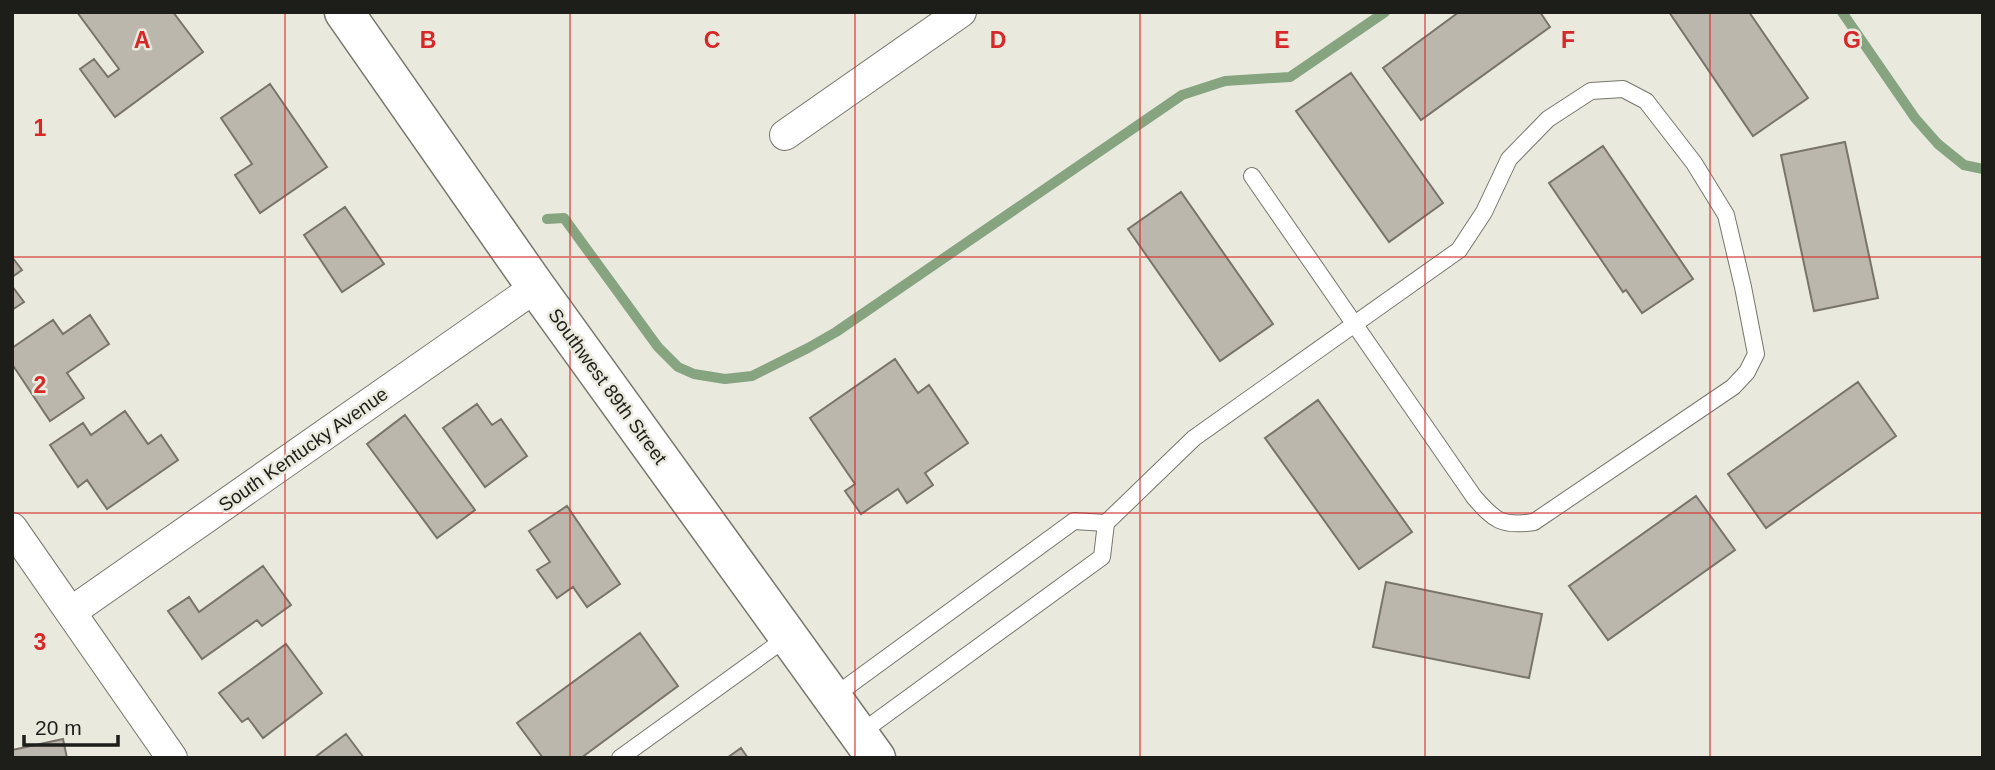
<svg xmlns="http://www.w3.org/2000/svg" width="1995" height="770" viewBox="0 0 1995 770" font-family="Helvetica,sans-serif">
  <rect width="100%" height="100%" fill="#e9e9dd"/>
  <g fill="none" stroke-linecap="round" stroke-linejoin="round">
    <path stroke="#85a47f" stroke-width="10" d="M1842,12l73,106 23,26 26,21 19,4
      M547,219l17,-1 94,129 20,20 16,7 31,5 27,-3 56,-28 28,-16 346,-237 43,-14 65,-4 95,-65"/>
  </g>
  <path fill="#bcb7ad" stroke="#79746b" stroke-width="2" d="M77,12h96l30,40 -88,65 -35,-48 14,-10 14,18 11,-8z
    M1459,12h81l10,15 -129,93 -38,-52z
    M1669,12h80l59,86 -55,38z
    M1351,73l92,130 -54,39 -93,-131z
    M270,84l57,83 -67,46 -25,-38 17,-11 -31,-46z
    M1845,142l33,156 -64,13 -33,-156z
    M1603,146l90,133 -51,34 -16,-23 -3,2 -74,-109z
    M1181,192l92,132 -53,37 -92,-132z
    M345,207l39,57 -42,28 -38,-57z
    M12,257l10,13 -10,7z
    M12,286l12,16 -12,8z
    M90,315l19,29 -42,29 17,25 -34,23 -38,-57v-16l41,-28 10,14z
    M895,359l23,34 11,-8 39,58 -43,30 8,12 -26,18 -9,-14 -37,25 -16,-23 10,-7 -45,-66z
    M1858,382l38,54 -130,92 -38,-54z
    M1318,400l94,132 -53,37 -94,-131z
    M477,404l15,21 9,-6 26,37 -42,31 -42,-59z
    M125,411l23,33 13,-9 17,25 -71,49 -20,-29 -9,7 -28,-42 33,-22 8,12z
    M405,415l70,95 -38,28 -70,-94z
    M1696,496l39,54 -127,90 -39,-54z
    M567,506l53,78 -33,23 -14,-20 -16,11 -20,-28 13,-8 -21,-31z
    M263,566l28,39 -29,21 -5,-6 -55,39 -34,-48 21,-14 10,15z
    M1386,582l156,32 -13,64 -156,-31z
    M640,633l38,53 -97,72h-38l-26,-35z
    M286,644l36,49 -59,45 -15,-20 -6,4 -23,-29z
    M346,734l18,24h-50z
    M63,739l4,19h-55v-8z
    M741,748l7,10h-21z"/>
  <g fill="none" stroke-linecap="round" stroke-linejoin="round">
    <g stroke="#76766c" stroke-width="18">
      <path id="lane" d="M1106,523l88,-85 265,-188 25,-38 25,-53 39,-40 43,-28 32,-2 23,12 48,62 32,52 17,72 13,67 -9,18 -14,15 -199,135c-33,5 -40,-2 -60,-25l-222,-321
        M833,697l241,-176 32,2 -4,34 -243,177
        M620,758l169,-122"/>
    </g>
    <g stroke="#76766c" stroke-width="32">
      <path id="street" d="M785,135l176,-123
        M12,528l160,230
        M71,612l465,-325"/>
    </g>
    <g stroke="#76766c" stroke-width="41">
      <path id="secondary" d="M344,12l192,275 340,471"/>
    </g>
    <use href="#lane" stroke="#fff" stroke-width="16"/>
    <use href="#street" stroke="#fff" stroke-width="30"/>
    <use href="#secondary" stroke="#fff" stroke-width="38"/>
  </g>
  <path fill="none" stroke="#d62828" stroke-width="2" stroke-opacity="0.55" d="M285,12v746M570,12v746M855,12v746M1140,12v746M1425,12v746M1710,12v746M12,257h1971M12,513h1971"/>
  <g text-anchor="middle" stroke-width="5" stroke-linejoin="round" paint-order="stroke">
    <g font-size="19" fill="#1d1d19" stroke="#e9e9dd">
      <text transform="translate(608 386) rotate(54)" y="7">Southwest 89th Street</text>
      <text transform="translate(303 449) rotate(-35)" y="7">South Kentucky Avenue</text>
    </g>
  </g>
  <g font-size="23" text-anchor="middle" font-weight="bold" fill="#d62828" stroke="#e9e9dd" stroke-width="5" stroke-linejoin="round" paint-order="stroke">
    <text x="142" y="48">A</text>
    <text x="428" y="48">B</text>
    <text x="712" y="48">C</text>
    <text x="998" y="48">D</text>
    <text x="1282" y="48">E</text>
    <text x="1568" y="48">F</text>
    <text x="1852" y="48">G</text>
    <text x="40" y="136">1</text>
    <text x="40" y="393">2</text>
    <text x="40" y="650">3</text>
  </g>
  <rect width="1995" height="770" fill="none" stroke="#1d1d19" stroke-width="28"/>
  <path d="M24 735v10h94v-10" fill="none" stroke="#1d1d19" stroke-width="3.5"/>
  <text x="35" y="735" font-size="21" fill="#1d1d19" stroke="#e9e9dd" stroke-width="5" paint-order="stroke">20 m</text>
</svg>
